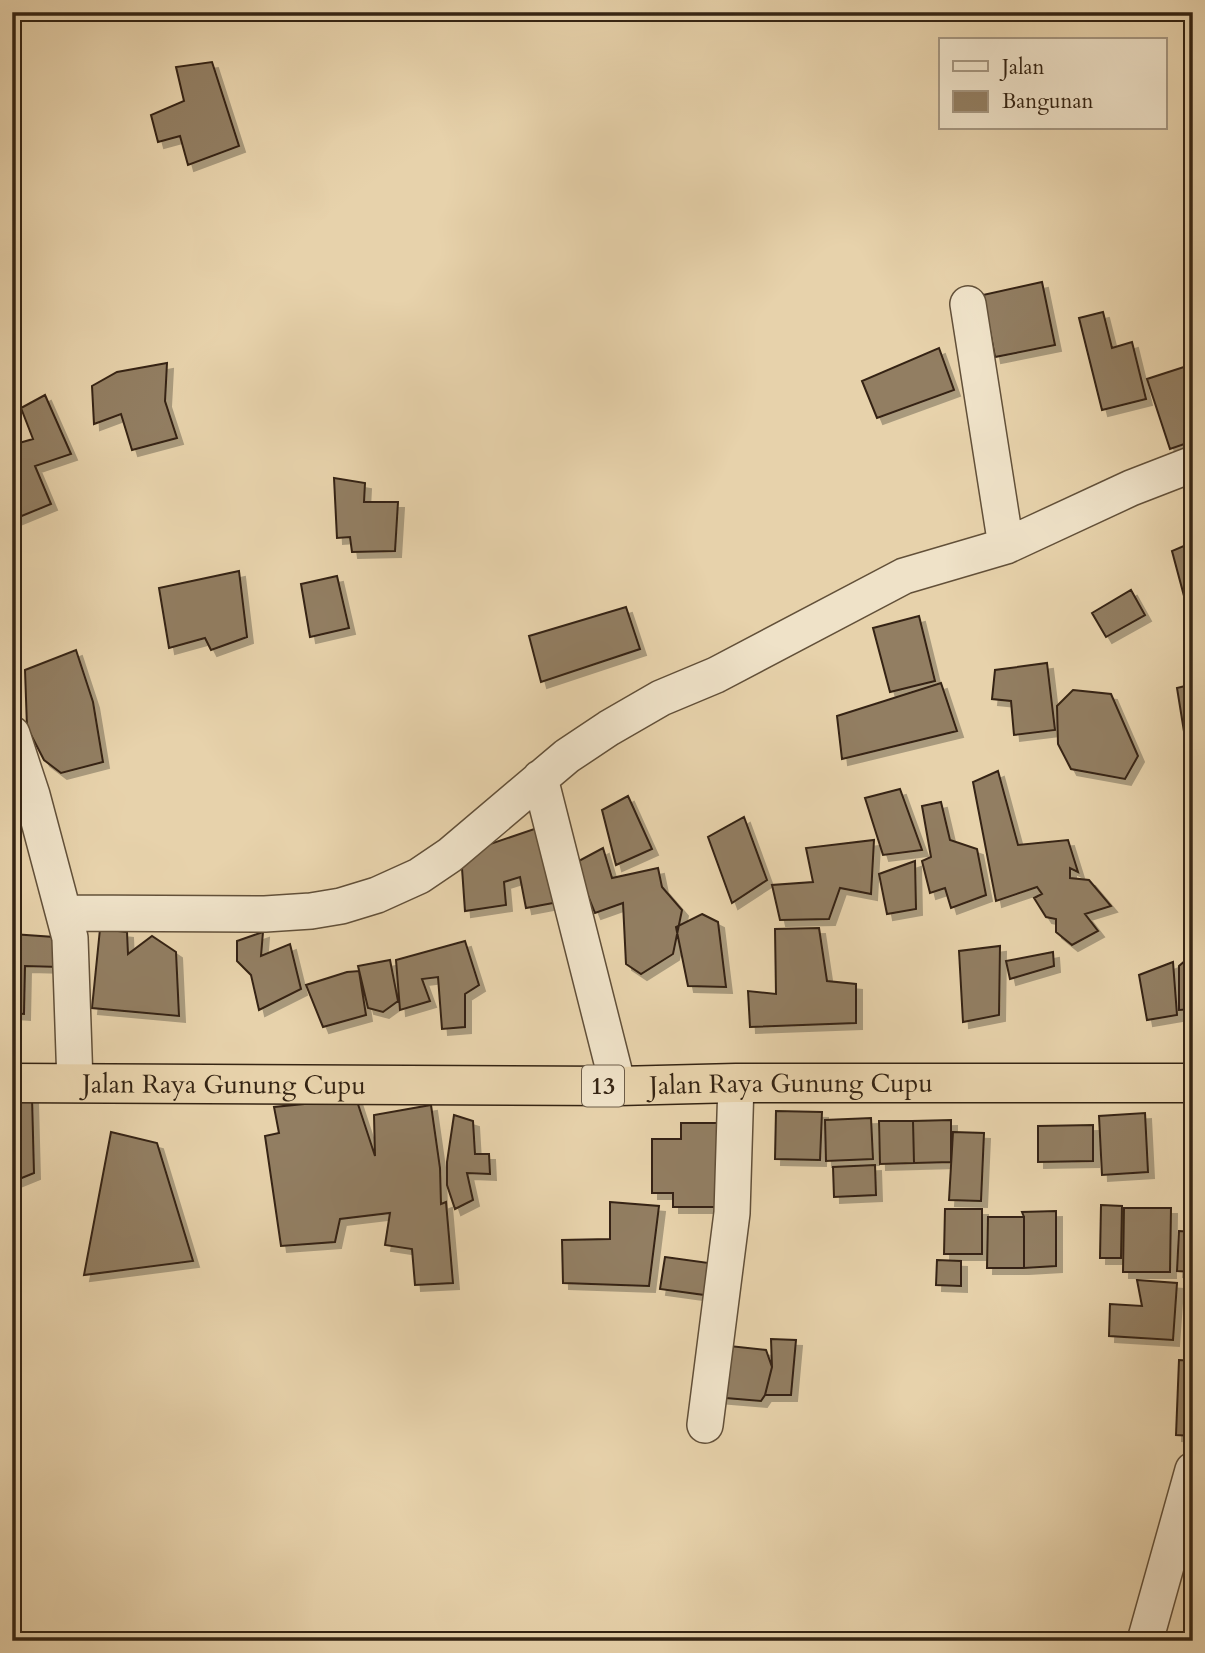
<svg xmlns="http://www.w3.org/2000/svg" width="1205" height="1653" viewBox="0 0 1205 1653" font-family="Cardo,serif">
  <defs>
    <filter id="shadow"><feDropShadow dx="6" dy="6" stdDeviation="0" flood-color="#0004"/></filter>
  </defs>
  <rect width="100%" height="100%" fill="#e7d2ab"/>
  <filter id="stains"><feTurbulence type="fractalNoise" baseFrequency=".00286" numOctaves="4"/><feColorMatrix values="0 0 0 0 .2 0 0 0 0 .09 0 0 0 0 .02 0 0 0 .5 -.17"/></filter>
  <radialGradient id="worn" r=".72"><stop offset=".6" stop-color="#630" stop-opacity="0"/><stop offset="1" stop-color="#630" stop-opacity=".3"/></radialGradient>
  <path fill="#927e62" stroke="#352413" stroke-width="2" filter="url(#shadow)" d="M212,62l27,84 -51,19 -8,-29 -22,6 -7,-27 33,-14 -8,-34z
    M1042,282l13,63 -60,12 -12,-62z
    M1103,312l9,36 20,-6 14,57 -44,11 -23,-92z
    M939,348l15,42 -77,28 -15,-37z
    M167,363l-2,38 12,37 -45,12 -11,-36 -27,10 -2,-38 25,-14z
    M1190,365l3,9v67l-23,8 -23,-70z
    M45,395l26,59 -36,12 16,38 -39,16v-75l21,-6 -12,-31z
    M334,478l31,5 -1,19h34l-3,49 -43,1 -2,-15 -13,1z
    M1193,542v51l-9,3 -12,-45z
    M239,571l8,66 -36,13 -6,-12 -36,10 -10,-60z
    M337,576l12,52 -39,9 -9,-53z
    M1131,590l14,25 -39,22 -14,-24z
    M626,607l14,42 -99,33 -12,-46z
    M919,616l16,65 -45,11 -17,-64z
    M76,650l17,52 10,60 -42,11 -17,-13 -17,-33 -2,-57z
    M1047,663l8,67 -41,5 -3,-34 -19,-2 3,-29z
    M941,683l16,48 -115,28 -5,-43z
    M1193,684v83l-3,2 -13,-81z
    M1073,690l38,4 27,62 -13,23 -54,-10 -13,-25 -1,-38z
    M12,760l18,51 -18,15z
    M998,771l20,74 50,-5 10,32 -8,-4v10l19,2 22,26 -26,8 13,17 -26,14 -16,-13v-13l-10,-2 -12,-19 8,-4 -5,-7 -41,14 -23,-119z
    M900,789l22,61 -39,5 -18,-57z
    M628,796l24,53 -36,16 -14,-55z
    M941,802l9,38 27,9 9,46 -35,13 -6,-20 -15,5 -8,-32 9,-4 -9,-51z
    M744,817l23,63 -35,23 -24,-66z
    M546,825l18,76 -38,7 -6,-31 -16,5 2,23 -41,6 -4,-57z
    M874,840l-3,54 -31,-6 -11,31 -49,1 -8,-35 41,-3 -7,-34z
    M603,848l9,30 46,-10 4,19 20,23 -9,44 -32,20 -15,-10 -3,-61 -28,10 -20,-50z
    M915,861l1,48 -29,5 -8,-40z
    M702,914l16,8 8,65 -38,-1 -12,-59z
    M819,928l8,53 29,3v39l-106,4 -2,-36 28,3 -1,-65z
    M100,929l27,3 1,22 24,-18 24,16 3,64 -87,-8z
    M263,932l-2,24 29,-12 11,45 -42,21 -8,-35 -14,-14v-20z
    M12,934l56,4 -8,29 -35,-1 -1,48 -12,-1z
    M465,941l14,44 -14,9v33l-23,2 -4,-52 -16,2 8,22 -30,9 -4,-50z
    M1000,946l-1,69 -36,7 -4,-71z
    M1053,952l1,14 -44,13 -4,-18z
    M1193,954v55l-14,1v-44z
    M390,960l8,41 -15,11 -15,-4 -10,-42z
    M1173,962l4,53 -30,5 -8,-45z
    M359,971l7,44 -43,12 -17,-42 41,-13z
    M354,1092l21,64 -1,-41 57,-10 9,63 1,36 5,-2 7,81 -38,2 -3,-36 -27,-4 5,-32 -50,6 -5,23 -54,4 -16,-110 14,-3 -5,-26 51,-5z
    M32,1097l2,76 -22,9v-80z
    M776,1111l46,1 -2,48 -45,-1z
    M1145,1113l3,59 -46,3 -3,-59z
    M454,1115l19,6 2,33h14l1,20 -23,-1 6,27 -18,9 -8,-24v-23z
    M871,1118l2,41 -47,2 -1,-41z
    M951,1120v42l-37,1 -1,-42z
    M879,1121h34l1,42 -34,1z
    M681,1123h47v84h-55v-14h-21v-54h29z
    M1093,1125v36l-55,1v-36z
    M111,1132l46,11 36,118 -109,14z
    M953,1132l31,1 -3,68 -32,-1z
    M875,1165l1,30 -42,2 -1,-30z
    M610,1202l49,4 -10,80 -86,-3 -1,-43 48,-1z
    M1101,1205l21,1 -1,52h-21z
    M1124,1208h47l-1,64h-47z
    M945,1209h37v45h-38z
    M1056,1211v55l-32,2v-51l-2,-5z
    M988,1217h36v51h-37z
    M1179,1231l14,1v40l-16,-1z
    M665,1257l51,7 -4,32 -52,-7z
    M937,1260l24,1v25l-25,-1z
    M1137,1280l40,3 -4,57 -64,-4 1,-32 32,2z
    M771,1339l25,1 -5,55h-26l7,-28z
    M720,1345l46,5 6,17 -7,28 -4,6 -47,-4z
    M1179,1360l14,1v75l-17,-1z"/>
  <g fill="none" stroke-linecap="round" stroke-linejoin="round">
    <g stroke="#625039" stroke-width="38">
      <path id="minor" d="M968,304l38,242
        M12,734l20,61 38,143 5,145
        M540,778l78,308
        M65,913l200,1 46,-3 30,-5 36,-11 42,-19 31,-21 117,-99 42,-28 52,-30 55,-23 188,-99 102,-30 125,-58 62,-24
        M705,1425l27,-212 4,-130
        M1145,1641l48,-171"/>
    </g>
    <g stroke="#352413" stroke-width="41">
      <g id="trunk">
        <path id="s1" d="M12,1083l606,3 118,-3h457"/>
      </g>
    </g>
    <use href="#minor" stroke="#efe2c8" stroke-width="35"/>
    <use href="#trunk" stroke="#e7d2ab" stroke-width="38"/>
  </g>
  <g text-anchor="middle" stroke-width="5" stroke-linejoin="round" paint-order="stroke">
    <rect fill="#efe2c8" stroke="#6d5d49" stroke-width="2" x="582" y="1065.5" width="42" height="41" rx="5"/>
    <g font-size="24" font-weight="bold" fill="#352413">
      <text x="603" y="1094">13</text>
    </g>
    <g font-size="26" fill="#352413" stroke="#efe2c8">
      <text dy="9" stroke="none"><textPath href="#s1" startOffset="212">Jalan Raya Gunung Cupu</textPath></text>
      <text dy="9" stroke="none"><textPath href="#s1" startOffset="779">Jalan Raya Gunung Cupu</textPath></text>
    </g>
  </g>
  <rect width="1205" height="1653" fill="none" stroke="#e7d2ab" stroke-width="42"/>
  <rect x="14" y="14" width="1177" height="1625" fill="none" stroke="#352413" stroke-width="3.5"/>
  <rect x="21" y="21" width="1163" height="1611" fill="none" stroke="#352413" stroke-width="2"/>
  <rect x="939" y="38" width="228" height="91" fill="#efe2c8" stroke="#a59680" stroke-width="2"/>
  <rect x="953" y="61" width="35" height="10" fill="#efe2c8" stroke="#a59680" stroke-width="2"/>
  <text x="1002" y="74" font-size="21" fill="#352413">Jalan</text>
  <rect x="953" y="91" width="35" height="21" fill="#927e62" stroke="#a59680" stroke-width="2"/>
  <text x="1002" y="108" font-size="21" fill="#352413">Bangunan</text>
  <rect width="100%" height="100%" filter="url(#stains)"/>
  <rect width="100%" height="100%" fill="url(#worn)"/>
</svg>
